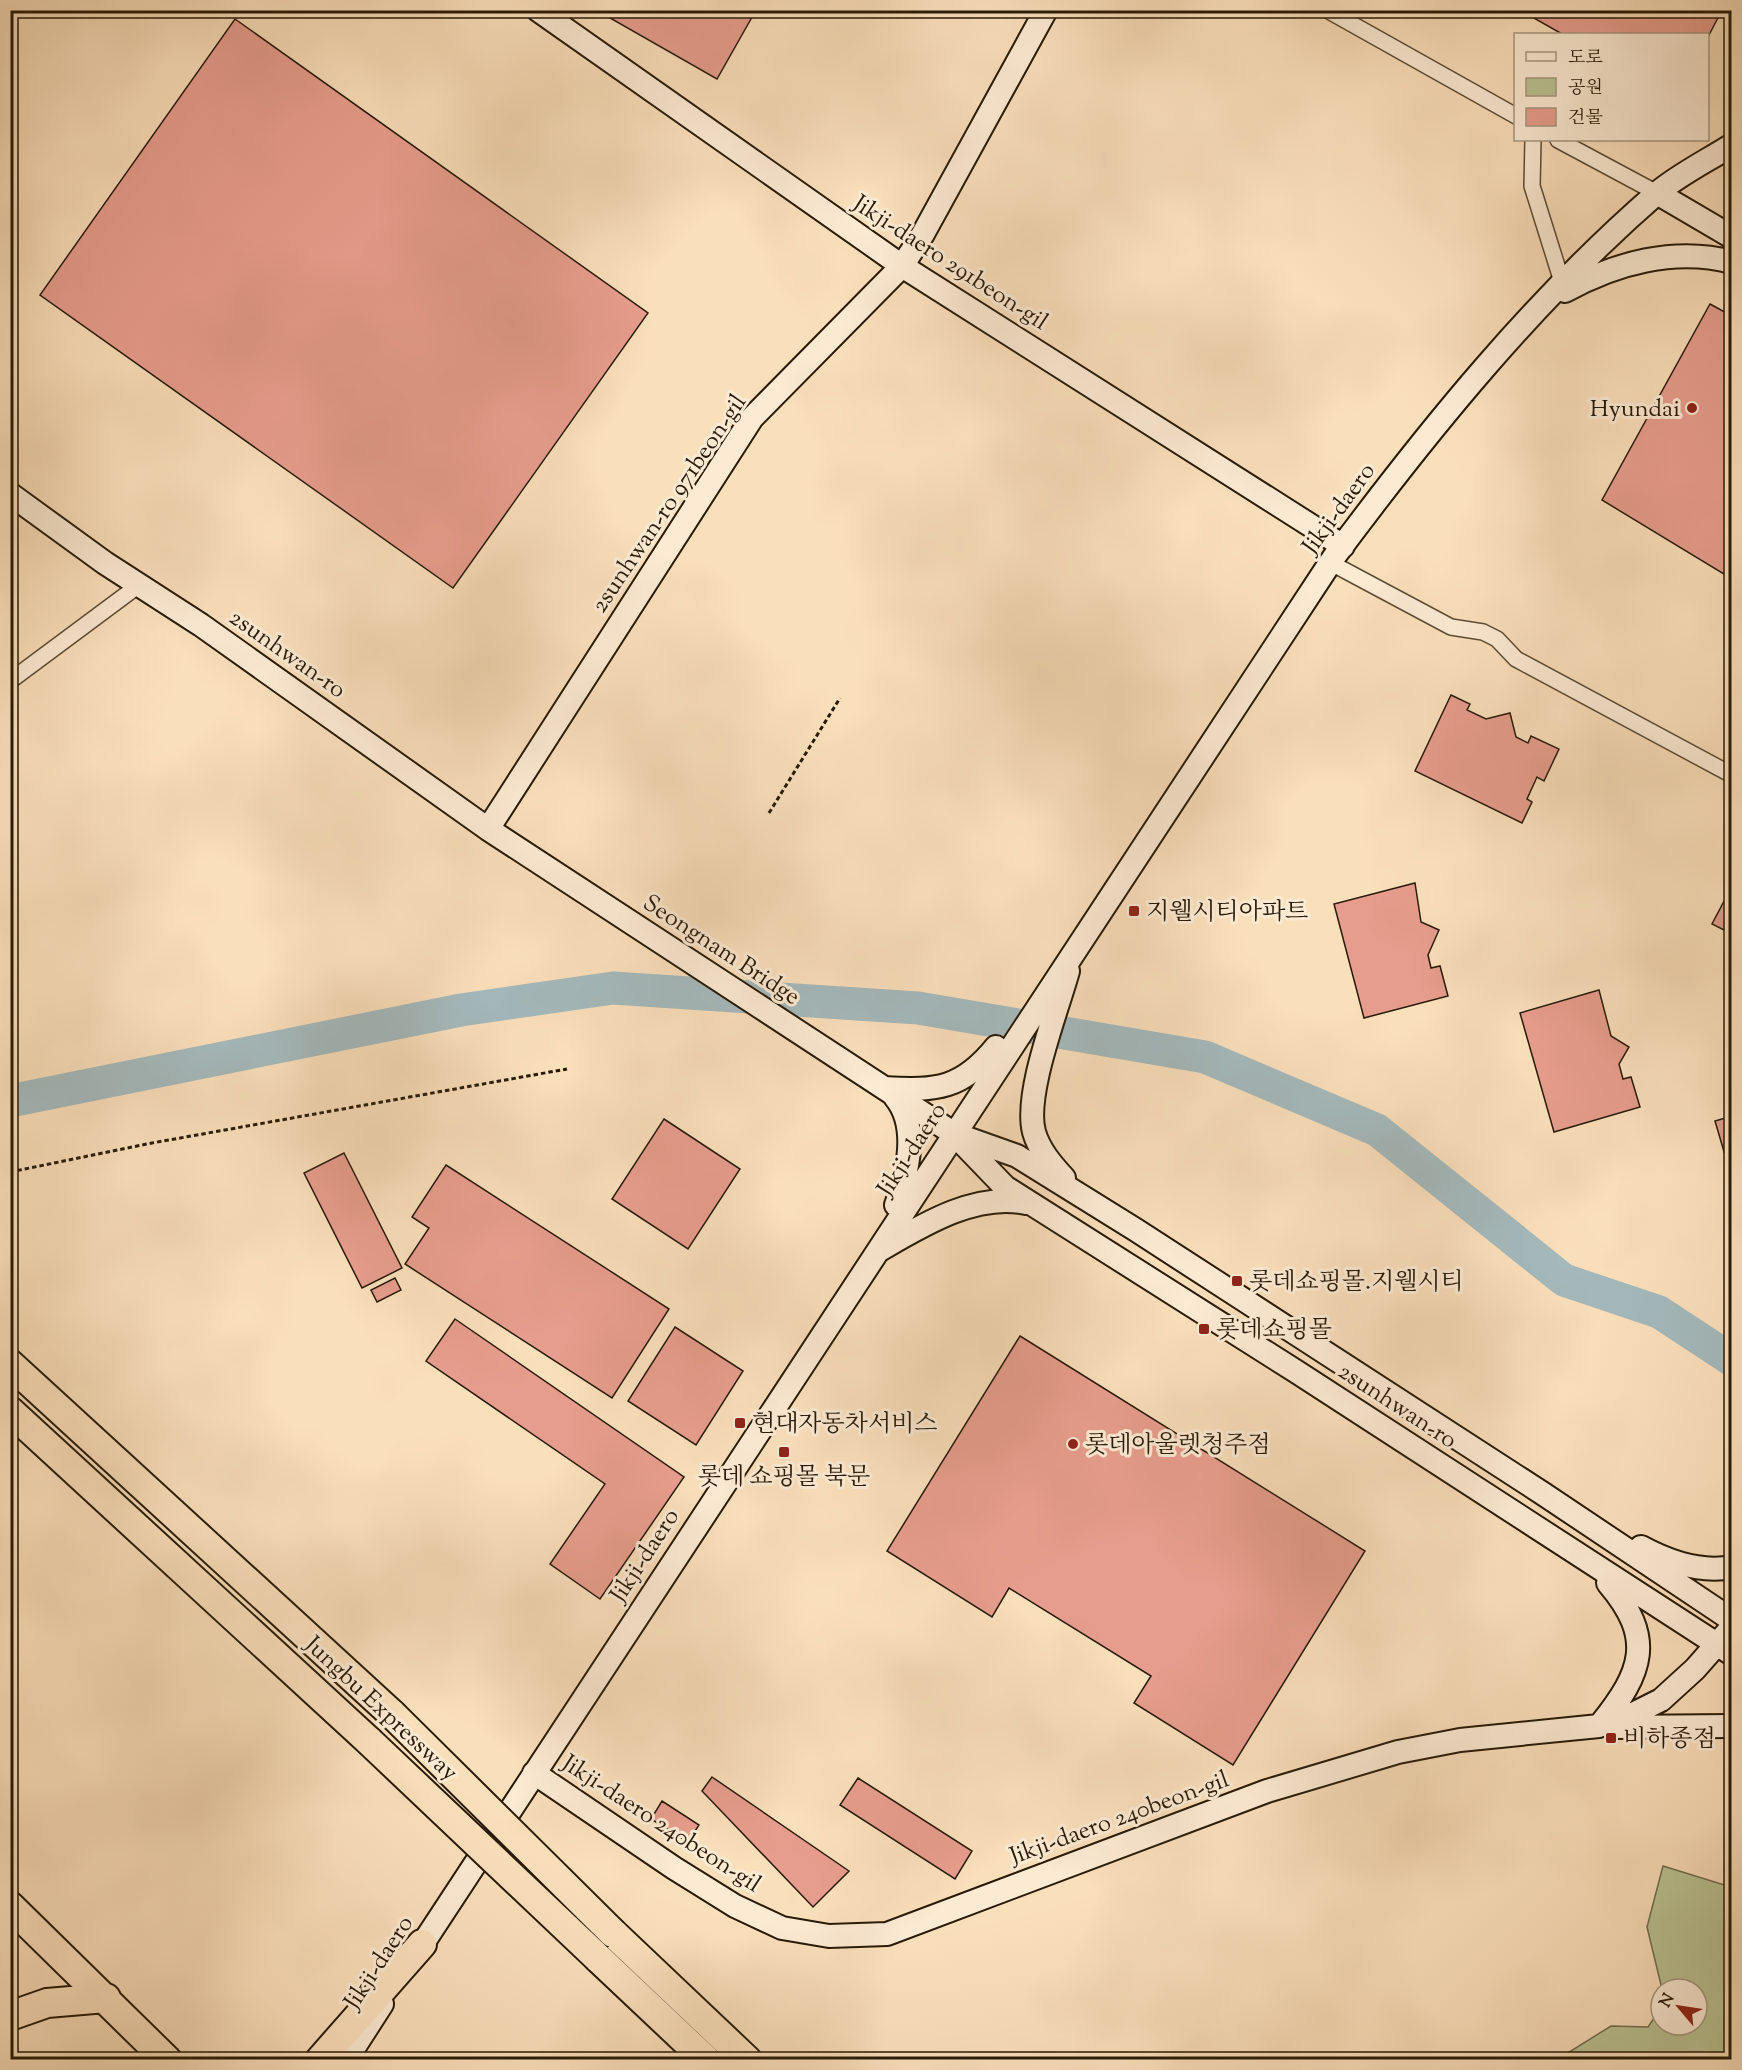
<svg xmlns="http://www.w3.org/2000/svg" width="1742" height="2070" viewBox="0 0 1742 2070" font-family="'Sorts Mill Goudy','Noto Serif KR',serif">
  <rect width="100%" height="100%" fill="#fadfbb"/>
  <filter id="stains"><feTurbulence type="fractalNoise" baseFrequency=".00333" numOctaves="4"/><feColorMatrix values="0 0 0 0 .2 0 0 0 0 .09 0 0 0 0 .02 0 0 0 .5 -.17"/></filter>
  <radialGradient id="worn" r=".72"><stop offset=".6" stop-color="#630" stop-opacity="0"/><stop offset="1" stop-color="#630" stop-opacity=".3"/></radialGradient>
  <path fill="#bac293" stroke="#716e4d" stroke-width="1.5" d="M1663,1866l68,21v172h-173l53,-33 37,1 13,-19v17h36v-36h-35l-15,-62z"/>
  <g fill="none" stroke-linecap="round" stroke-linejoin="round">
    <path stroke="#a4b9bc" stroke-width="33" d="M10,1101l451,-91 152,-22 305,20 287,49 172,73 187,150 95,32 73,48"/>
  </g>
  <path fill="#e79d8d" stroke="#281a07" stroke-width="1.5" d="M596,10h160l-39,69z
    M1520,10h202l-14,27v-3h-146z
    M235,19l413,294 -195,275 -413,-293z
    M1710,304l22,12v263l-130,-79z
    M1451,695l19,9 -3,6 19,9 24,-6 6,24 12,6 3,-7 28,13 -15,32 -7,-4 -10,22 5,3 -10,21 -107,-52z
    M1415,883l6,39 18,8 -11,25 3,13 9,-2 8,30 -84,22 -30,-114z
    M1732,886v48l-20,-10z
    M1599,990l12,46 18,11 -10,17 4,15 8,-2 9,30 -86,25 -34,-119z
    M1732,1116v63l-17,-58z
    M664,1119l76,50 -52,80 -76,-50z
    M344,1153l58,115 -40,20 -58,-115z
    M446,1165l223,144 -57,89 -207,-134 24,-36 -17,-11z
    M395,1278l6,12 -24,12 -6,-12z
    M455,1319l229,158 -84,122 -50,-35 55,-80 -179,-123z
    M675,1327l68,44 -47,74 -68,-44z
    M1020,1336l345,215 -132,214 -99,-62 17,-27 -142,-88 -17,29 -105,-66z
    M712,1777l137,94 -36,36 -111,-116z
    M858,1778l114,73 -17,28 -115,-74z
    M662,1801l37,24 -11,17 -37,-23z"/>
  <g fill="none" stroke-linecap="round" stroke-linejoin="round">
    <g stroke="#5c4b34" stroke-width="18">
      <path id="street" d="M1327,10l189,106
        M1533,140l-1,46 31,99
        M1558,140l99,53
        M1331,563l120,64 32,5 14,7 19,20 216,116
        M10,681l129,-96"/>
    </g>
    <g stroke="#281a07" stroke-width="26">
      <path id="secondary" d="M538,10l364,256 441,280
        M1657,193l75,44
        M1565,291c50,-28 110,-44 167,-29
        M10,494l95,69 96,62 287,204 465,304 52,54 292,185 435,282
        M488,829l264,-411 150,-152 21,-32 123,-224
        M885,1088c52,3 77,1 111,-41
        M895,1097c24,29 13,75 1,108
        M958,1135l59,21 119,74 406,263 190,127
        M1064,1178c-12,-13 -25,-28 -30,-46 -10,-38 23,-121 34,-161
        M878,1251c43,-25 97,-59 148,-48
        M1641,1547c26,14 60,26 91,20
        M1600,1725c43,-53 55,-87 8,-142
        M1613,1727l119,-1
        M534,1773l140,95 61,38 47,22 47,8 58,-2 380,-143 131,-39 62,-12 139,-14 36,-13 26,-13 34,-31 37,-42
        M414,1957l920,-1400c96,-129 200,-257 322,-363 22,-19 51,-33 76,-49
        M346,2060l36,-56"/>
    </g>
    <g stroke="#281a07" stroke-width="32">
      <path id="highway" d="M10,1364l382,350
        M10,1411l359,330
        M10,1906l157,154
        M613,1933l134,127
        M598,1958l108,102
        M10,2016l37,-13 59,-5
        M320,2060l102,-116"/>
    </g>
    <path stroke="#281a07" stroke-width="3" stroke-dasharray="4.5 3" stroke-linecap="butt" d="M769,813l71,-115
      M10,1172l142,-29 415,-74"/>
    <use href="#street" stroke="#fcead3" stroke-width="15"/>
    <use href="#secondary" stroke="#fcead3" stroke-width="22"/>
    <use href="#highway" stroke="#fadfbb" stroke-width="28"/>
    <g stroke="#281a07" stroke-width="32" stroke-linecap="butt">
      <path id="highway-bridge" d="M392,1714l221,219
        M369,1741l229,217"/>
    </g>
    <use href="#highway-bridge" stroke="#fadfbb" stroke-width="28"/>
  </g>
  <g fill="#8f2418" stroke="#fcead3" stroke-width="2">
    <circle cx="1692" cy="408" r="6"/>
    <rect x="1128" y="905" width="12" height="12" rx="3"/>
    <rect x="1231" y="1275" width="12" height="12" rx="3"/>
    <rect x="1198" y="1323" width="12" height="12" rx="3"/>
    <rect x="734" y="1417" width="12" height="12" rx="3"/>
    <circle cx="1073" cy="1444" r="6"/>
    <rect x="778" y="1446" width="12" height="12" rx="3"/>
    <rect x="1605" y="1732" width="12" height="12" rx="3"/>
  </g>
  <g text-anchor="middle" stroke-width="6" stroke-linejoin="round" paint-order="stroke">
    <g font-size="24" fill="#281a07" stroke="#fcead3">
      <text transform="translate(951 262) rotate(33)" y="8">Jikji-daero 291beon-gil</text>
      <text transform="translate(668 503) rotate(-56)" y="8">2sunhwan-ro 971beon-gil</text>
      <text transform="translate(1338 508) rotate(-54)" y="8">Jikji-daero</text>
      <text transform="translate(288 653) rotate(35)" y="8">2sunhwan-ro</text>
      <text transform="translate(722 949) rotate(33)" y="8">Seongnam Bridge</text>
      <text transform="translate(911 1149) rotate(-57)" y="8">Jikji-daero</text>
      <text transform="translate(1398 1405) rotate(33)" y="8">2sunhwan-ro</text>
      <text transform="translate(644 1555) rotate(-57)" y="8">Jikji-daero</text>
      <text transform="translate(382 1708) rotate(43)" y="8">Jungbu Expressway</text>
      <text transform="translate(1119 1817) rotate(-20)" y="8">Jikji-daero 240beon-gil</text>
      <text transform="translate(662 1823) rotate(33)" y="8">Jikji-daero 240beon-gil</text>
      <text transform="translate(378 1962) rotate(-57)" y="8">Jikji-daero</text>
    </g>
    <g font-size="24" fill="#281a07" stroke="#fcead3" text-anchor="start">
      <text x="1680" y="416" text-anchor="end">Hyundai</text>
      <text x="1146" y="919">지웰시티아파트</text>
      <text x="1249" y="1289">롯데쇼핑몰.지웰시티</text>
      <text x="1216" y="1337">롯데쇼핑몰</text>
      <text x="752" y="1431">현대자동차서비스</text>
      <text x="1085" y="1452">롯데아울렛청주점</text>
      <text x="784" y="1484" text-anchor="middle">롯데 쇼핑몰 북문</text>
      <text x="1623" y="1746">비하종점</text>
    </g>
  </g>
  <rect width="1742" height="2070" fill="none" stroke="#fadfbb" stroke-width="36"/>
  <rect x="12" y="12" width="1718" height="2046" fill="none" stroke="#281a07" stroke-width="3"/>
  <rect x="18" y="18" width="1706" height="2034" fill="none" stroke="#281a07" stroke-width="1.5"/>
  <rect x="1514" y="33" width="195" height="108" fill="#fcead3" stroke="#a79781" stroke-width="1.5"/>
  <rect x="1526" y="52" width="30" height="9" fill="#fcead3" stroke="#a79781" stroke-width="1.5"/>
  <text x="1568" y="63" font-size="18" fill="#281a07">도로</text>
  <rect x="1526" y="78" width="30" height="18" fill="#bac293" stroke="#a79781" stroke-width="1.5"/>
  <text x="1568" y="93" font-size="18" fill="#281a07">공원</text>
  <rect x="1526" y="108" width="30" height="18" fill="#e79d8d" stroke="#a79781" stroke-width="1.5"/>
  <text x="1568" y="123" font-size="18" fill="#281a07">건물</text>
  <g transform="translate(1679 2007) rotate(299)"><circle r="28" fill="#fcead3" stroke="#a79781" stroke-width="1.5"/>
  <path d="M0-4.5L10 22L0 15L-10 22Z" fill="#8f2418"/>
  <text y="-9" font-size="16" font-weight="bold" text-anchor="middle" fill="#281a07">N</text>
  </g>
  <rect width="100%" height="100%" filter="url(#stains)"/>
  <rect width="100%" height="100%" fill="url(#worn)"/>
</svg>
